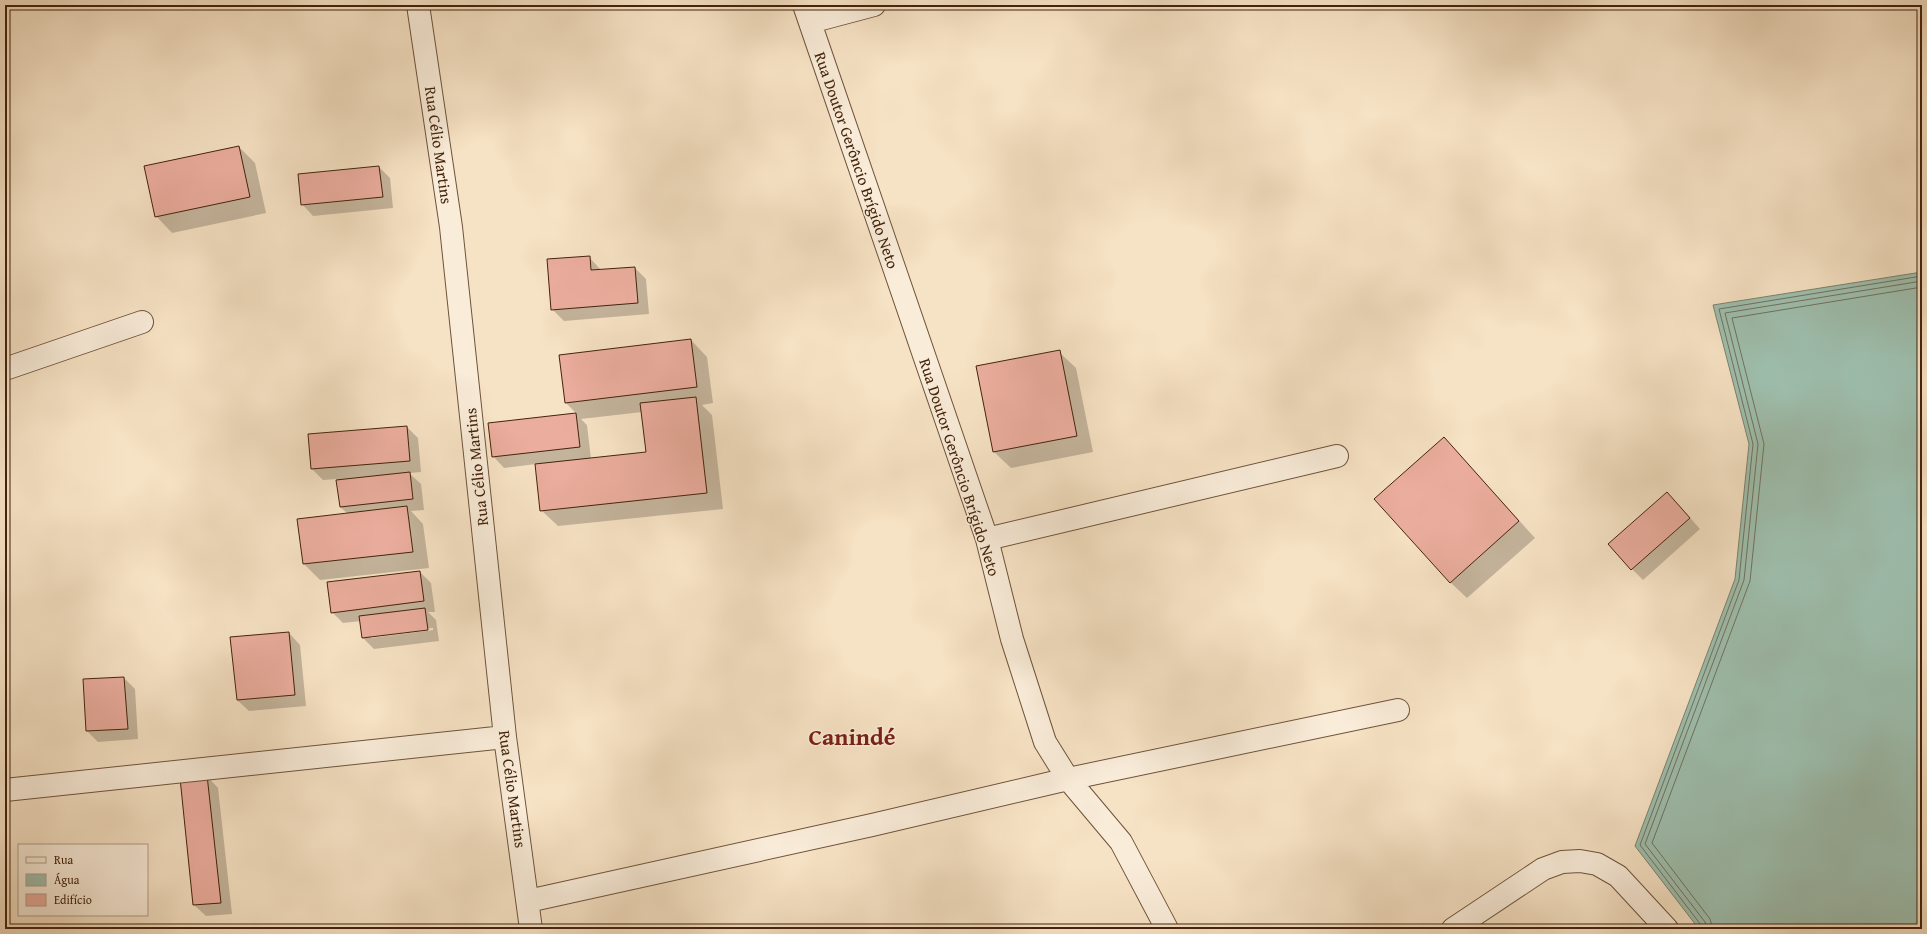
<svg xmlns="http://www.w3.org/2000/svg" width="1927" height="934" viewBox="0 0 1927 934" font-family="'Gentium Book Plus',serif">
  <rect width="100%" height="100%" fill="#f6e2c4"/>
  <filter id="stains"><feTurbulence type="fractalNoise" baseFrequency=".005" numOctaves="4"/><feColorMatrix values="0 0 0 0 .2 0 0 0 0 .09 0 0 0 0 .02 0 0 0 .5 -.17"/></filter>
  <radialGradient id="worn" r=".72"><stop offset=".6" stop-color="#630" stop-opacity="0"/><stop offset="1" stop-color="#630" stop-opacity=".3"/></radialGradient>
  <path fill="#9ebfae" stroke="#7a816d" d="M1922,272v657h-223l-64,-83 100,-267 14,-135 -36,-139z"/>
  <path fill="#0003" fill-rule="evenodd" d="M239,147l16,16 11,50 -94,20 -16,-17z
    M379,167l11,11 3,30 -80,8 -11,-12z
    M589,257l12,13 34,-2 11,11 3,35 -85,7 -12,-12z
    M691,340l16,17 6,46 -11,2 10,10 11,94 -165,17 -17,-16 -5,-46 -32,4 -11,-12 -4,-32 88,-10 -11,-11zM642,412l5,41 -56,6 -4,-34 -6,-6z
    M1059,352l17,16 17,84 -82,16 -17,-16z
    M407,427l11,11 3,34 -12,1 12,11 3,26 -13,1 12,13 6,44 -109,12 -16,-16 -6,-44 50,-6 -8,-7 -3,-28 -14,1 -11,-11z
    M1444,438l91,100 -68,60 -17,-16z
    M1678,504l22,25 -57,51 -11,-11z
    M420,572l11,11 4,29h-7l8,8 3,21 -65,8 -11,-11 -2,-17 -18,2 -11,-11zM433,628v2l-62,8v-2z
    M289,633l11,12 6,61 -57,5 -12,-11z
    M124,678l11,11 3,50 -40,3 -11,-11z
    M207,776l11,12 14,126 -26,2 -12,-11 -13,-126z"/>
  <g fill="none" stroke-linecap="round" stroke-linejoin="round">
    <path stroke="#70715d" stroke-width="1" d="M1702,929l-1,-4 -61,-80 99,-265 14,-136 -34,-135 203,-33
      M1707,929l-2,-7 -60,-78 99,-264 14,-136 -33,-131 197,-32
      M1713,929l-3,-10 -58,-76 98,-262 14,-137 -32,-126 190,-31"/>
  </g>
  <path fill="#ebad9e" stroke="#43230c" d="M239,146l11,51 -95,20 -11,-51z
    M379,166l4,31 -82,8 -3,-31z
    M590,256l1,14 44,-3 3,36 -87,7 -4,-51z
    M691,339l6,48 -132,16 -6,-48z
    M1060,350l17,86 -84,16 -17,-86z
    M696,397l11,96 -167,18 -5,-47 111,-12 -6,-49z
    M576,413l4,34 -88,10 -4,-34z
    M407,426l3,35 -99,8 -3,-35z
    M1444,437l75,84 -69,62 -76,-84z
    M410,472l3,27 -73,8 -4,-27z
    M1667,492l23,26 -59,52 -23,-26z
    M407,506l6,46 -110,12 -6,-45z
    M420,571l4,30 -93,12 -4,-31z
    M425,608l3,22 -66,8 -3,-22z
    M289,632l6,63 -58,5 -7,-63z
    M124,677l4,52 -42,2 -3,-52z
    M207,775l14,128 -28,2 -13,-127z"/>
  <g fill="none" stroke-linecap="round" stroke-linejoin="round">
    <g stroke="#70533a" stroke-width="24">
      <path id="minor" d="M418,5l33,222 54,510 26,192
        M804,5l183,534 25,100 33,103 23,37 53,63 46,87
        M810,22l64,-17
        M5,369l137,-47
        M987,539l350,-83
        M5,790l500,-53
        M528,901l344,-76 196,-46 330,-69
        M1453,929l90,-60 19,-7 18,-1 17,3 21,12 49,53"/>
    </g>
    <use href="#minor" stroke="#f9ecd9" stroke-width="22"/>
  </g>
  <g text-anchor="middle" stroke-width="3" stroke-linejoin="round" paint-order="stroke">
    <g font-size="16" fill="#43230c" stroke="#f9ecd9">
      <text transform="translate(439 145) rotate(82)" y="6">Rua Célio Martins</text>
      <text transform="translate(857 160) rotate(71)" y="6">Rua Doutor Gerôncio Brígido Neto</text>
      <text transform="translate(476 467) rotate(-96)" y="6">Rua Célio Martins</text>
      <text transform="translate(960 467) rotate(72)" y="6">Rua Doutor Gerôncio Brígido Neto</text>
      <text transform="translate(513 789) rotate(82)" y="6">Rua Célio Martins</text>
    </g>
    <g font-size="24" font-weight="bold" fill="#7a1f14" stroke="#f9ecd9">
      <text x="852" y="745">Canindé</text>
    </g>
  </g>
  <rect width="1927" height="934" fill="none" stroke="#f6e2c4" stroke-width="20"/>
  <rect x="6" y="6" width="1915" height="922" fill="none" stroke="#43230c" stroke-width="2"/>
  <rect x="10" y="10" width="1907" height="914" fill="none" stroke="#43230c"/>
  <rect x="18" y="844" width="130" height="72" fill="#f9ecd9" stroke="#b09c87"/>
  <rect x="26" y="857" width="20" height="6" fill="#f9ecd9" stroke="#b09c87"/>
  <text x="54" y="864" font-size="12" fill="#43230c">Rua</text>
  <rect x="26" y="874" width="20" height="12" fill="#9ebfae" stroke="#b09c87"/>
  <text x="54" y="884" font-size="12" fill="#43230c">Água</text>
  <rect x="26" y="894" width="20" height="12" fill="#ebad9e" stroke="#b09c87"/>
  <text x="54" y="904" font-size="12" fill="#43230c">Edifício</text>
  <rect width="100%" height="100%" filter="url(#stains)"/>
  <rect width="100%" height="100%" fill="url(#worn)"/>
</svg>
